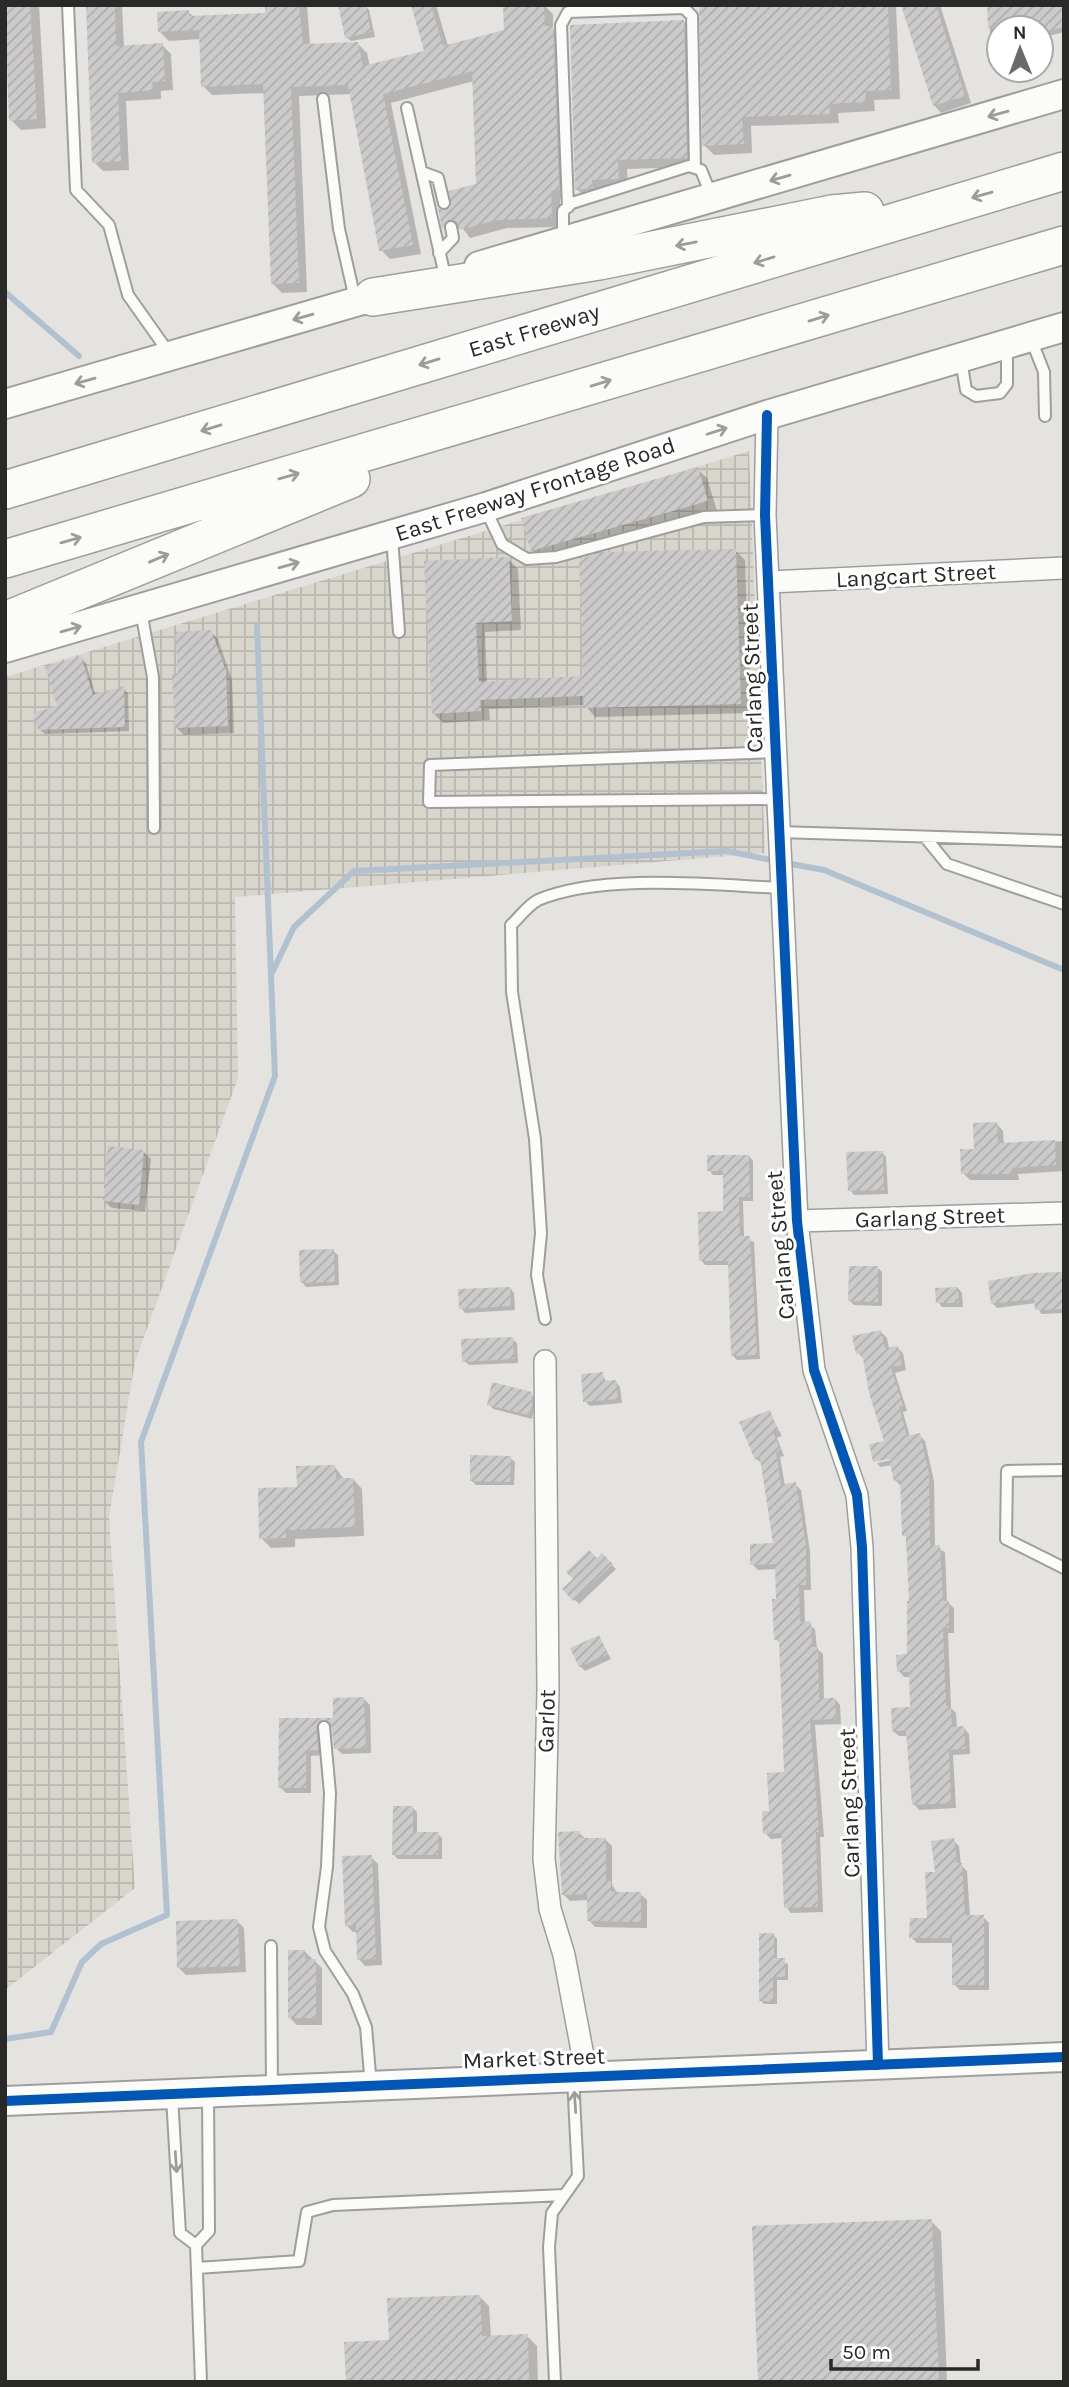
<svg xmlns="http://www.w3.org/2000/svg" width="1069" height="2387" viewBox="0 0 1069 2387" font-family="Karla,sans-serif">
  <defs>
    <pattern id="industrial-grid" width="8" height="8" patternUnits="userSpaceOnUse" patternTransform="scale(1.75)"><rect width="8" height="8" fill="#d8d5cd"/><path d="M0 4h8M4 0v8" fill="none" stroke="#b9b7b0"/></pattern>
    <pattern id="building-hatch" width="6" height="6" patternUnits="userSpaceOnUse" patternTransform="scale(1.75)"><rect width="6" height="6" fill="#cccaca"/><path d="M-1 1l2-2M0 6l6-6M5 7l2-2" fill="none" stroke="#afaeae"/></pattern>
  </defs>
  <rect width="100%" height="100%" fill="#e4e3e0"/>
  <path fill="url(#industrial-grid)" d="M749,451l16,402 -530,44 3,181 -103,284 -26,155 26,371 -130,102v-1313z"/>
  <path fill="#0003" d="M5,5h34l7,123 -25,2 -10,-10z
    M87,5h35l2,42 38,-2 9,9 2,36 -12,1v8l-35,2 3,69 -26,1 -9,-9z
    M266,5h41l3,40 48,-1 9,9 3,13 56,-14 -13,-47h23l12,41 58,-14 38,-27 9,9v15l9,8 6,162h-8l1,28 -54,1 -37,10 -9,-12 -9,11 -8,-9 -4,-17 12,-2 26,-24 -4,-104 -83,22 30,151 -31,5 -9,-9 -29,-156 -53,2 8,196 -25,1 -9,-9 -8,-191 -53,2 -9,-9 -2,-47 -32,2 -9,-9 28,-20 6,5 73,-3z
    M365,5l4,5 6,27 -24,4 -5,-4z
    M701,5h195l4,94 -26,1 1,11 -37,2 1,10 -88,3 1,27 -38,2 -10,-10z
    M902,5h38l31,98 -30,10 -7,-8z
    M989,5h75v27l-23,6v-10h-42v11h-5l-4,-4z
    M684,22l9,9 3,136 -69,2 1,19 -41,11 -10,-10z
    M697,469l10,9 10,33 -175,49 -10,-10z
    M735,550l10,10 5,153 -155,4 -10,-12 -96,4 1,11 -47,3 -10,-10 -7,-150 82,-4 10,10 3,61 -36,2 2,51 98,-5z
    M211,632l7,7 14,41 2,53 -50,2 -7,-7 3,-53z
    M81,658l5,5 10,33 27,-8 5,5 1,38 -84,3 -6,-5 20,-21z
    M997,1124l6,7 1,14 60,-4v30l-46,3 1,6h-49l-7,-7z
    M144,1152l7,7 -6,52 -33,-3 -8,-7z
    M882,1152l4,5 2,37 -34,1 -4,-5z
    M749,1156l4,5v40h-10l1,37 10,4 6,117 -23,1 -4,-4 -3,-91h-25l-4,-5 24,-47v-38h-12l-4,-5z
    M333,1251l5,4 1,30 -33,2 -4,-5z
    M878,1268l4,4v34l-28,-1 -4,-4z
    M1064,1274v39l-23,1 -5,-11 -39,5 -5,-5z
    M510,1288l4,5 1,17 -50,3 -4,-5z
    M958,1288l4,5 1,14h-21l-4,-5z
    M881,1332l6,6 2,11 8,-1 6,5 3,17 -11,3 12,38 -4,1 7,25 9,-2 6,6 9,40 1,66 10,5 2,50 7,6v25h-6l3,75 5,5 1,15h7l5,6 1,20 -17,1 3,53 -37,2 -5,-6 -6,-68h-9l-6,-5 19,-22 -1,-32h-7l-5,-6 10,-15 2,-53 -9,-116 -6,-6 -4,-16 -12,2 -3,-4 21,-4v-3l-23,5 11,-19 -22,-83 -6,-6z
    M512,1339l5,4 1,20 -49,2 -5,-4z
    M602,1374l5,9 9,-1 4,5 2,16 -32,3 -5,-5z
    M531,1394l5,5 -4,20 -39,-10 -4,-5z
    M769,1412l13,24 -5,2 7,18 -4,1 5,29 10,-2 6,6 9,62 1,38h-7l1,33 10,6 2,20 6,5 1,46 11,-1 5,6 1,19 -26,1 9,112h-4l3,75 -32,1 -5,-6 -3,-69 -12,1 -6,-6 21,-59 -5,-130 -5,-5 1,-70 -19,1 -6,-6 23,-19 -12,-80 -6,-6z
    M510,1458l5,4 -1,23h-38l-5,-5z
    M334,1466l10,13h9l9,10 2,47 -69,3v8l-24,1 -10,-10 38,-49z
    M602,1555l14,14 -37,35 -14,-15z
    M599,1637l12,22 -26,12 -5,-5z
    M364,1699l6,6 1,48 -29,1 -6,-6 -5,-24 -9,6 1,25 -12,1v37h-25l-6,-6 1,-68 54,1z
    M413,1808l4,4v22h21l4,4v21h-44l-5,-5z
    M579,1833l7,6h19l7,7v38l5,9 23,1 7,6v28l-52,-1 -6,-7v-20l-19,1 -7,-7z
    M953,1840l6,6 2,19 6,6 3,46h13l6,6v67h-29l-6,-6v-41h-37l-6,-6 18,-17 8,-47z
    M371,1857l7,7 4,101 -17,1 -6,-7 -1,-27h-5l-7,-7z
    M237,1921l7,7 2,44 -60,3 -7,-7z
    M773,1935l4,4v21l11,4v16h-11v24h-13l-4,-4z
    M304,1951l18,17v57h-25l-7,-7z
    M931,2221l10,10 6,151h-187z
    M480,2297l9,9 2,31 36,-1 10,10 1,36h-190l42,-41z"/>
  <g fill="none" stroke-linecap="round" stroke-linejoin="round">
    <path stroke="#b2c1d0" stroke-width="6" d="M5,292l74,64
      M786,863l38,7 240,100
      M272,973l22,-46 60,-56 373,-20 49,10
      M5,2039l46,-7 31,-70 19,-18 66,-29 -26,-473 134,-366 -18,-450"/>
  </g>
  <path fill="url(#building-hatch)" d="M5,5h25l7,114 -28,2z
    M86,5h29l1,41 47,-3 2,38 -13,1 1,8 -35,3 3,68 -29,2z
    M265,5h34l4,39 55,-2 5,24 61,-15 -13,-46h20l12,41 61,-16 -1,-25h41l1,21h8l6,164 -8,1 1,27 -55,2 -37,10 -3,-8 -7,-3 -8,10 -4,-22 4,4 8,-3 -1,-17 27,-7 -4,-113 -89,23 30,151 -34,6 -31,-166 -57,2 8,196 -28,1 -8,-200 -62,3 -2,-57 -41,2 -1,-20 32,-2v6l76,-3z
    M338,5h28l5,27 -26,6z
    M699,5h189l3,85 -26,1 1,11 -37,2 1,10 -88,3 2,27 -42,2z
    M901,5h35l29,91 -32,10z
    M987,5h77v22l-23,6v-5h-53z
    M684,20l3,138 -69,2 1,19 -27,1 1,8 -18,2 -5,-165z
    M698,467l10,34 -177,50 -10,-33z
    M736,549l5,155 -157,4 -1,-12 -103,4 1,11 -49,3 -8,-153 85,-4 3,64 -36,2 3,59 104,-6 -4,-117 24,-7z
    M211,630l15,41 2,55 -53,2 -3,-54 6,-1 -3,-41z
    M81,656l12,39 31,-9 1,41 -87,3 -5,-17 24,-7 -12,-39z
    M997,1122l1,21 57,-3 1,25 -44,3 1,6h-52l-1,-25h14l-1,-26z
    M108,1146l36,4 -5,55 -36,-4z
    M883,1151l1,39 -36,1 -2,-39z
    M707,1155h42l1,42h-11l1,39h10l7,119 -26,1 -3,-95h-29l-1,-49 25,-1v-40h-16z
    M334,1249l1,33 -35,1 -1,-33z
    M849,1266h29v36l-30,-1z
    M1064,1272v37l-29,1 -1,-11 -43,5 -3,-23 45,-8z
    M510,1287l1,19 -52,3 -1,-20z
    M958,1287l1,16h-23l-1,-15z
    M881,1330l4,18 13,-2 4,19 -11,2 12,39 -4,1 8,29 13,-3 9,41 1,71h10l3,56h6v27h-6l3,78h5l1,21 12,-1 1,23 -16,1 2,53 -39,2 -6,-74h-14l-1,-23 19,-1 -1,-35h-12l-1,-17 11,-1v-53h2l-3,-65h-4l-2,-56 -6,1 -5,-22 -16,3 -4,-18 15,-3 -15,-48 -7,-40 -6,1 -4,-18z
    M513,1337l1,22 -52,3 -1,-23z
    M603,1372l1,9 12,-1 2,19 -35,3 -2,-28z
    M492,1382l40,10v14l-4,9 -41,-10z
    M770,1410l8,20 -5,2 7,18 -4,2 5,33 15,-3 10,63v40h-7l1,37 11,-1 1,26h6l1,51h16l1,21 -26,1 9,112h-3l2,75 -34,1 -3,-75 -18,1 -1,-23h7l-2,-38 17,-1 -5,-133 -5,1 -2,-41h4l-1,-35 -25,1v-21l23,-1 -13,-85 -5,2 -16,-38z
    M470,1455l41,1 -1,26 -40,-1z
    M335,1465l1,13h17l2,49 -69,3v8l-27,1 -1,-51 39,-1 -1,-21z
    M589,1550l8,8 5,-5 11,11 -40,37 -11,-12 11,-10 -7,-7z
    M599,1635l9,19 -29,13 -9,-19z
    M364,1697l2,51 -32,1 -3,-26 -11,-3 -4,7 2,23h-12v38h-28l1,-70h54v-20z
    M393,1806h20v26h26l-1,23h-46z
    M580,1831v7h26v43h5v11h30v30l-54,-1v-27l-25,1 -4,-63z
    M954,1838l3,25h5l3,52h19v70h-32v-47h-43l1,-20h17l-2,-46h10l-4,-31z
    M372,1855l4,104 -19,1 -1,-35 -11,1 -3,-70z
    M238,1919l2,47 -63,2 -1,-47z
    M759,1933h15v25h11v19h-12v24h-14z
    M288,1950h17v9h11v59h-28z
    M932,2219l7,163h-181l-6,-156z
    M480,2295l2,41 46,-2 1,48h-183l-2,-40 45,-2 -2,-42z"/>
  <g fill="none" stroke-linecap="round" stroke-linejoin="round">
    <g stroke="#9f9e9c" stroke-width="14">
      <path id="lane" d="M68,5l8,185 33,35 19,70 41,58
        M323,99l16,130 16,70
        M407,108l38,168
        M422,172l16,6 6,25
        M568,207l-7,-182 7,-13 116,-4 8,8 3,152
        M563,239v-28l9,-8 117,-37 12,4 11,27
        M439,253l14,-15 -2,-11
        M1031,339l13,33 1,44
        M961,360l5,30 10,6 24,-3 7,-9v-38
        M486,510l16,34 25,15 29,-2 148,-40 61,-2
        M392,537l7,95
        M141,611l12,66 1,151
        M776,752l-346,13 -1,37 349,-3
        M779,832l285,9
        M925,837l22,27 117,40
        M545,1319l-8,-44 4,-42 -6,-94 -23,-147 -1,-67c8,-7 17,-20 27,-25 64,-27 175,-15 245,-12
        M1064,1470l-57,1 -1,68 58,29
        M324,1727l6,66 -3,74 -8,60 6,24 28,43 13,33 5,59
        M271,1946l1,144
        M172,2097l8,136 16,12 13,-14 -1,-137
        M196,2245l5,137
        M197,2268l102,-7 8,-49 26,-7 231,-10
        M555,2382l-6,-135 3,-34 26,-37 -5,-98"/>
    </g>
    <g stroke="#9f9e9c" stroke-width="24">
      <path id="street" d="M767,415l-2,100 32,706 17,149 43,125 5,52 16,518
        M769,582l295,-14
        M797,1221l267,-8
        M545,1361l3,329 -4,169 6,50 14,46 23,122"/>
    </g>
    <g stroke="#9f9e9c" stroke-width="32">
      <path id="secondary" d="M479,266l585,-172
        M5,404l388,-113
        M5,648l481,-141 281,-92 297,-88
        M5,2101l1059,-44"/>
    </g>
    <g stroke="#9f9e9c" stroke-width="40">
      <path id="highway" d="M373,297l226,-36 233,-47 33,-3
        M5,490l1059,-319
        M5,559l1059,-314
        M5,621l346,-142"/>
    </g>
    <use href="#lane" stroke="#fbfbfa" stroke-width="10"/>
    <use href="#street" stroke="#fbfbfa" stroke-width="21"/>
    <use href="#secondary" stroke="#fbfbfa" stroke-width="28"/>
    <use href="#highway" stroke="#fbfbfa" stroke-width="37"/>
    <g stroke="#fff" stroke-width="15">
      <path id="cycleway" d="M767,415l-2,100 32,706 17,149 43,125 5,52 16,518
        M5,2101l1059,-44"/>
    </g>
    <use href="#cycleway" stroke="#0057b8" stroke-width="10"/>
  </g>
  <defs><path id="oneway-shaft" d="M-6 0H5M1.5-3L5.5 0L1.5 3" fill="none" stroke-width="1.6" stroke-linecap="round" stroke-linejoin="round" transform="scale(1.75)"/></defs>
  <g stroke="#9c9c9b">
    <use href="#oneway-shaft" transform="translate(998 114) rotate(164)"/>
    <use href="#oneway-shaft" transform="translate(780 178) rotate(164)"/>
    <use href="#oneway-shaft" transform="translate(982 195) rotate(164)"/>
    <use href="#oneway-shaft" transform="translate(686 244) rotate(169)"/>
    <use href="#oneway-shaft" transform="translate(764 260) rotate(163)"/>
    <use href="#oneway-shaft" transform="translate(303 317) rotate(164)"/>
    <use href="#oneway-shaft" transform="translate(819 318) rotate(-17)"/>
    <use href="#oneway-shaft" transform="translate(429 362) rotate(163)"/>
    <use href="#oneway-shaft" transform="translate(85 381) rotate(164)"/>
    <use href="#oneway-shaft" transform="translate(601 383) rotate(-17)"/>
    <use href="#oneway-shaft" transform="translate(211 428) rotate(163)"/>
    <use href="#oneway-shaft" transform="translate(717 431) rotate(-18)"/>
    <use href="#oneway-shaft" transform="translate(289 476) rotate(-16)"/>
    <use href="#oneway-shaft" transform="translate(71 540) rotate(-16)"/>
    <use href="#oneway-shaft" transform="translate(159 558) rotate(-23)"/>
    <use href="#oneway-shaft" transform="translate(289 565) rotate(-16)"/>
    <use href="#oneway-shaft" transform="translate(71 629) rotate(-16)"/>
    <use href="#oneway-shaft" transform="translate(575 2102) rotate(-94)"/>
    <use href="#oneway-shaft" transform="translate(176 2162) rotate(86)"/>
  </g>
  <g text-anchor="middle" stroke-width="6" stroke-linejoin="round" paint-order="stroke">
    <g font-size="23" fill="#292927" stroke="#fff">
      <text transform="translate(534 330) rotate(-17)" y="8">East Freeway</text>
      <text transform="translate(535 489) rotate(-18)" y="8">East Freeway Frontage Road</text>
      <text transform="translate(916 575) rotate(-3)" y="8">Langcart Street</text>
      <text transform="translate(752 678) rotate(-92)" y="8">Carlang Street</text>
      <text transform="translate(930 1217) rotate(-2)" y="8">Garlang Street</text>
      <text transform="translate(780 1245) rotate(-95)" y="8">Carlang Street</text>
      <text transform="translate(546 1721) rotate(-88)" y="8">Garlot</text>
      <text transform="translate(849 1803) rotate(-92)" y="8">Carlang Street</text>
      <text transform="translate(534 2058) rotate(-2)" y="8">Market Street</text>
    </g>
  </g>
  <rect width="1069" height="2387" fill="none" stroke="#292927" stroke-width="14"/>
  <g transform="translate(1020 49) rotate(359)"><circle r="33" fill="#ffffff" stroke="#a9a9a9" stroke-width="2"/>
  <path d="M0-5L12 26L0 18L-12 26Z" fill="#6a6a68"/>
  <text y="-10" font-size="19" font-weight="bold" text-anchor="middle" fill="#292927">N</text>
  </g>
  <path d="M831 2359v10h147v-10" fill="none" stroke="#292927" stroke-width="3.5"/>
  <text x="842" y="2359" font-size="21" fill="#292927" stroke="#ffffff" stroke-width="5" paint-order="stroke">50 m</text>
</svg>
